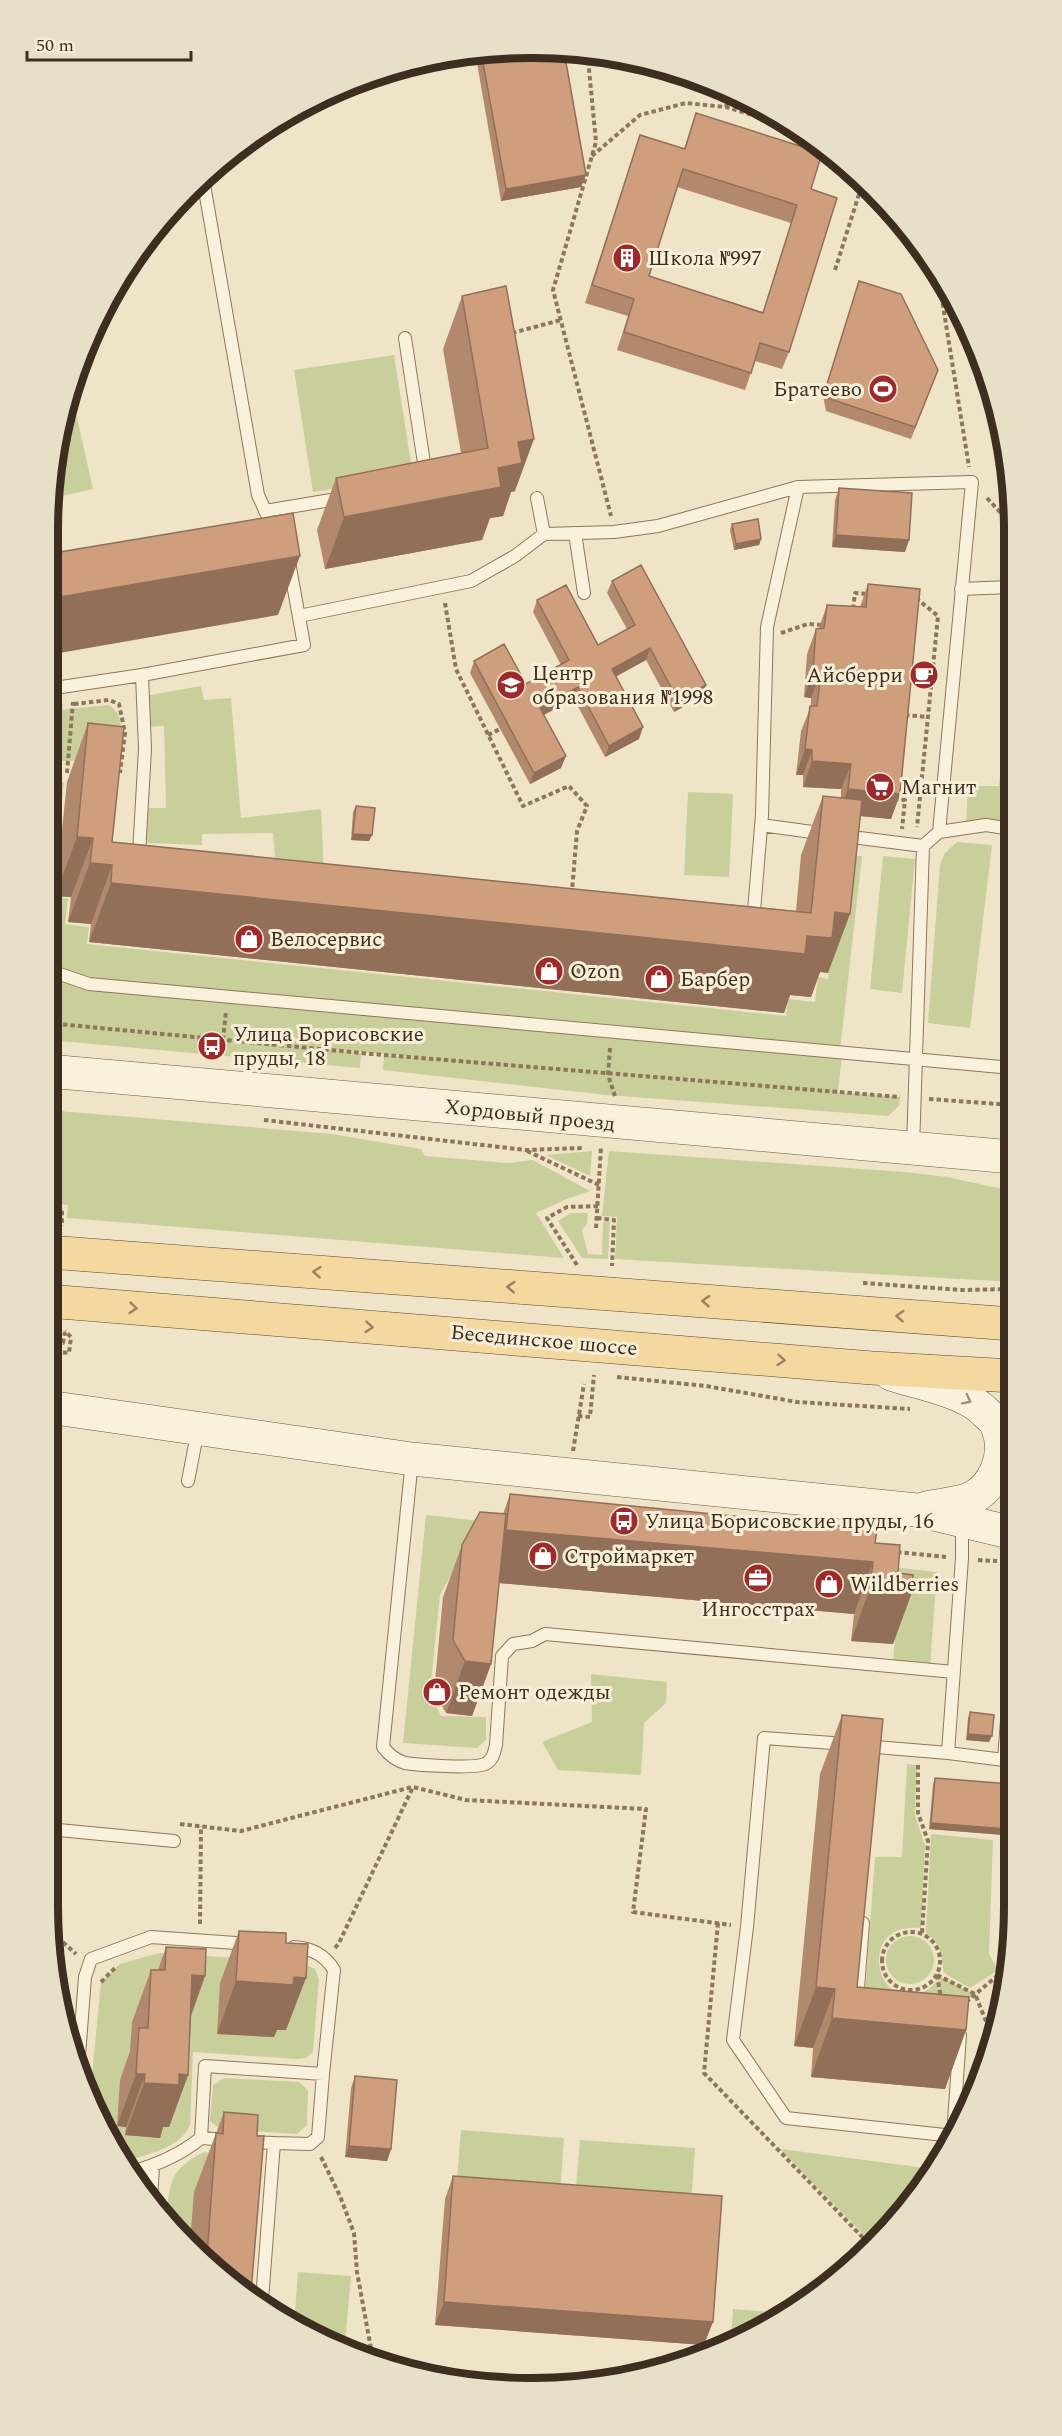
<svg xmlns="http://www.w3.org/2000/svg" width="1062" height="2436" viewBox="0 0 1062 2436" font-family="Spectral,serif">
  <rect width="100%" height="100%" fill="#f0e4c8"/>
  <path fill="#c9cf9b" d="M394,355l19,121 -100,16 -19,-122z
    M71,391l22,98 -40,9z
    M1010,661l1,158 -45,6 2,-39h31z
    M201,686l3,14 27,-2 10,120 80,-9 3,67 -48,-6 -3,-37 -71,1v11l-55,-2 1,-35h18l-2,-82 -17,1 -2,-31z
    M109,705c11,7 11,15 13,28l-28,28h-46v-50z
    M48,782h16l-13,115 17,2 -3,25 24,3 -2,17 699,72 2,-17 27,3 3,-25 10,2 15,-123h19l-22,195 -750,-70 -42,-15z
    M688,792l45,2 -4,83 -45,-2z
    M957,842l35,3 -22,183 -42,-5 12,-159 5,-11z
    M883,856l32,3 -13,134 -32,-4z
    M48,970l41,14 753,71 -4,37 62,5 -1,9 -11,10 -282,-21 -223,-25 1,-15 64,5 -163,-15 76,8 -1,15 -312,-28z
    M48,1110l284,24 89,15 4,7 83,7 25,-3 57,31 -23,8 -31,14 28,45 -497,-40 1,-13 -20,-2z
    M592,1151l-2,25 -44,-21z
    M609,1151l296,21 42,5 65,14v91l-397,-23 2,-42 -15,-1z
    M571,1213h17l-1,11 -5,6 6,24 14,1 1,-34 7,1 -2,37 -26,-1 -24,-37z
    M426,1515l511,57 -7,95 -37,-4 3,-39 -13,-30 -424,-34 -19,35 -10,98 11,23 45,1v23l-9,8 -74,-5z
    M591,1674l76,8 -1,21 -22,20 -3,52 -83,-5 -16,-28 50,-20z
    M907,1764l10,1 -2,51 10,29 -4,83c-12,-1 -23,0 -32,8 -15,13 -13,44 5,54 5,3 13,2 19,3 10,1 18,-4 24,-13l6,38 -79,-8 11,-153h27z
    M931,1834l62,6 -4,114 9,16 -28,18 -26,-15c-3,-17 -2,-29 -18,-40z
    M886 1960a24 24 0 1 1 48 0a24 24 0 1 1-48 0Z
    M159,1953l141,9 15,7 4,10 -6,73 -7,6 -8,1 -105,-7 -3,73c-10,24 -44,29 -66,37l-11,-16 -23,-50 11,-114 19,-18z
    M937,1975l38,19 -30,25z
    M224,2078l75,4 9,8 -1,35 -10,9 -77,-5 -10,-8 3,-36z
    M461,2130l103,8 -4,59 -104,-7z
    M580,2140l115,8 -4,59 -116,-9z
    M781,2150v-1l152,20 -39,54 -23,19z
    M204,2152l47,5 -1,134 -84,-70c4,-37 2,-51 38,-69z
    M298,2272l53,4 -6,68 -51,-19z
    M733,2309l52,4 -13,10 -41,16z"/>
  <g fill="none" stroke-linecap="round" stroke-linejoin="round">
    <g stroke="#8d765c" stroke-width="14">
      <path id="lane" d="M203,179l55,316 16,35
        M405,338l21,138
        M537,498l7,36
        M265,511l78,-13
        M575,533l9,60
        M961,589l49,-2
        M299,616l172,-35 44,-25 29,-22 70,-2 44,-6 140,-39
        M142,675l162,-30 -15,-83
        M48,689l94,-14 3,74 -6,105 6,1
        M761,825l66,9
        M844,836l79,10
        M753,923l9,-108 5,-188 31,-140 174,-5 -33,350
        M48,970l41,14 923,84
        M1010,1068l1,-26
        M913,1147l10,-301 16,-14 47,-7 25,4
        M412,1460l-29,287c6,8 12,13 22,16 13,2 69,6 80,1 8,-4 9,-11 11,-19l6,-89 11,-12 19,-3 13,-7 409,38
        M188,1481l10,-52
        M1013,1535v28
        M1010,1681l3,-33
        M1013,1681h-3l-6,79 10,1
        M846,1744l-82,-6 -17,189 -14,113 53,78 168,18
        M864,1746l84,7 14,-195v-36
        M948,1753l56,7
        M48,1829l126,12
        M857,2002l6,-79
        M78,2069l7,-92 6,-18 60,-22 99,7
        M953,2136l7,-101
        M229,2140l-28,-2 4,-72 118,8 11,-104c-9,-15 -23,-22 -40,-23
        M250,2142l24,1 -12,157
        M274,2143l36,1 8,-7 5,-63
        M131,2172c26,-7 49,-17 70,-34
        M151,2200l2,-34"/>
    </g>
    <g stroke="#6f573f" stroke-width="34">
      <path id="secondary" d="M48,1071l964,86
        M891,1374c27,9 69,16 91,35 4,4 13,11 15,17 12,27 -2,64 -30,74 -13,4 -28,5 -41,8
        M48,1407l364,52 505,51 96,23"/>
    </g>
    <g stroke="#5b4430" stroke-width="34">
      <path id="primary" d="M48,1252l964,72
        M48,1301l824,67 140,8"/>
    </g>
    <path stroke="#8d765c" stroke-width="4" stroke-dasharray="4.5 3" stroke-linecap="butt" d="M577,52l11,7 8,83 -43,148 58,226
      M726,107l3,-10
      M592,156l48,-41 46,-12 40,4 53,16
      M835,270l25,-79 -9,-18
      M939,281l30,186
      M512,333l49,-13
      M987,498l13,14 10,-1
      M916,598l22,18 -21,211
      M445,603l11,66 67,137 46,-20 18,20 -10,25 -5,60
      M853,609l2,-16 15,1
      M781,633l27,-9 15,1
      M74,704l35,-4 10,4 6,29 -5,40
      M48,708l15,-2
      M905,715l23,2
      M488,735l12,-6
      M67,773l6,-71
      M894,799l11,1 -3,29
      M48,1023l324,31 528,43
      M223,1040l3,-29
      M610,1048l-2,27 7,21
      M929,1099l83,6
      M264,1120l262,30 58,-2
      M527,1151l72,34
      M48,1208l14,2v16
      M597,1218l17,2 -2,46
      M596,1228l5,-81
      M577,1265l-30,-47 20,-11 31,-1
      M863,1283l99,7 50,-1
      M48,1341l15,2 2,-11
      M48,1351l21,2 2,-16 -6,-6
      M617,1377l89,9 91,16 113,7
      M578,1416l12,1 4,-42
      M573,1451l11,-67
      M897,1552l49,5
      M978,1560l19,1
      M918,1765v48l10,28 -6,92
      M180,1824l61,7 171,-44
      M718,1923l-14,150 165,171
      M200,1924l1,-98
      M882 1961a29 29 0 1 1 58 0a29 29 0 1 1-58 0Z
      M52,1932l24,22
      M335,1948l4,-5 74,-156 53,13 180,9 -13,103 98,13
      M937,1975l38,19 17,42
      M937,1975l4,23
      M101,1982l14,-14
      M966,2002l37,-31
      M90,2096l1,-17
      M321,2157l19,39 14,37 3,39 15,82
      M166,2221l2,-15"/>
    <use href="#lane" stroke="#faf1dc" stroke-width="12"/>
    <use href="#secondary" stroke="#faf1dc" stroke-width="33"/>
    <use href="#primary" stroke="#f3d9a0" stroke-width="33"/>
  </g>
  <path fill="#b2896c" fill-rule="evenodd" d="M481,52l105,123 -5,12 -80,14 -24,-138z
    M696,113l115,76 -22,163 -7,17 -27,-8 -10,29 -128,-40 11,-34 -43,-13 55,-168 44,14zM677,187l114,36 -28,89 -114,-36z
    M859,281l79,89 -27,69 -85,-28 -3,-15z
    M462,296l53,195 -4,1 -8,24 -13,2 -8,22 -157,29 -8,-39 19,-52 125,-25 -18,-104z
    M839,488l66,64 -73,-5 3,-47z
    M732,524l29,15 -2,6 -25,5 -4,-20z
    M612,581l94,104 -5,12 -27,15 -28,-52 -30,16 23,63 -34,18 -31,-58 -30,16 17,53 -31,16 -60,-111 4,-12 52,23 35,-19 -28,-53 4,-12 61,45 29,-16 -20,-36z
    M868,584l32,210 -9,25 -31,-3 -32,157 -8,-1 -9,25 -21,-2 -6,18 -695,-71 2,-18 -23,-2 3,-25 -16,-1 12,-114 21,-59 24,119 684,69 5,-56 22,-59 18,2v-9l-38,-2v-12h-7l5,-44 10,-25v-8l-7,-1 3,-43 9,-25 3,-1 8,-23 33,2z
    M356,806l16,29 -3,6 -18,-1 2,-28z
    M510,1494l365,49 37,49 -19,52 -42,-3 3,-27 -355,-31 -8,81 -19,52 -26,-3 -12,-21 9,-95 19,-52 41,-31z
    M970,1712l19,30 -23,-2 2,-22z
    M842,1715l15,272 109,43 -21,59 -134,-12 2,-29 -19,-2 26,-272z
    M935,1778l72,51 -3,6 -75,-6 4,-45z
    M239,1931l47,12v87h-9l-3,7 -57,-3 3,-51z
    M166,1947l39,29 -14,41 -3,58 -19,52h-6l-3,11 -35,-3 1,-8 -9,-1 3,-46 10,-29 2,-29 19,-52h7z
    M355,2076l36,73 -4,12 -42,-4 6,-69z
    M224,2112l33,24 -6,156 -61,-50 4,-50z
    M453,2176l251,169 -269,-20 10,-126z"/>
  <path fill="#916f58" d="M586,175l-5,12 -80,14 5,-12z
    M534,439l-19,52 -4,1 -8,24 -13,2 -8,22 -157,29 19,-52 174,-75z
    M836,535l73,5 -4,12 -73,-5z
    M761,539l-2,6 -25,5 2,-6z
    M300,556l-22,59 -230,40v-56z
    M650,648l-4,12 -38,21 4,-12z
    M813,671l8,1 -10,26 -7,-1z
    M706,685l-5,12 -27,15 4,-12z
    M578,687l-4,12 -39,20 5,-11z
    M643,727l-4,12 -34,18 4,-11z
    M805,749l7,1 -9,25h-7z
    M566,756l-5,12 -31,16 4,-11z
    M812,761l39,3 -10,25 -38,-2z
    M848,789l52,5 -9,25 -52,-5z
    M353,834l19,1 -3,6 -18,-1z
    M77,837l16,1 -22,59 -16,-1z
    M90,863l22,2 -21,59 -23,-2z
    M111,883l696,53 28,-24 15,2 -22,59 -8,-1 -9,25 -21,-2 -6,18 -695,-71z
    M506,1530l367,32 -19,52 -367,-32z
    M870,1588l42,4 -19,52 -42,-3z
    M465,1661l26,3 -19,52 -26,-3z
    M968,1734l24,2 -3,6 -23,-2z
    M931,1823l76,6 -3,6 -75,-6z
    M192,1975l13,1 -19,52z
    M294,1977l12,1 -20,52h-9l-3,7 -57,-3 19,-53z
    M816,1987l19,2 -22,59 -19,-2z
    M832,2018l134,12 -21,59 -134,-12z
    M136,2074h9l-19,53 -9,-1z
    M179,2074l9,1 -19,52h-6l-3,11 -35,-3 19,-52z
    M349,2146l42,3 -4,12 -42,-4z
    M444,2302l269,20 -9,23 -269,-20z"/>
  <path fill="#cf9f7d" stroke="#916f58" stroke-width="1.5" fill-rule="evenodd" d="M500,49l64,2 22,124 -80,14 -25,-137z
    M696,113l126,40 -11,36 26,9 -48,154 -29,-9 -9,30 -127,-41 10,-33 -42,-14 48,-150 45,14zM683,169l114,36 -34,108 -114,-37z
    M859,281l42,13 37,76 -23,57 -85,-28 -3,-15z
    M506,286l28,153 -16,3 4,21 -24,5 3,19 -157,30 -8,-39 152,-30 -26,-152z
    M839,488l73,5 -3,47 -73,-5z
    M293,513l7,43 -252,43v-45z
    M758,519l3,20 -25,5 -4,-20z
    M641,565l65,120 -28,15 -28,-52 -38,21 31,58 -34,19 -31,-59 -38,21 26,48 -32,17 -60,-112 30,-17 22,40 43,-24 -32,-60 29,-15 32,60 37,-20 -23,-44z
    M868,584l52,5 -20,205 -52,-5 3,-25 -39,-3v-11l-7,-1 5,-43h7l4,-34 -8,-1 3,-42 8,-1 3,-23 39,2z
    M88,723l36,4 -12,115 699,71 12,-117 39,4 -12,114 -15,-2 -3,26 -25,-2 -2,18 -694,-71 1,-18 -22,-2 3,-25 -16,-1z
    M356,806l19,2 -3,27 -19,-1z
    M510,1494l367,36 -2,13 25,2 -2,28 15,2 -1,17 -42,-4 3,-26 -367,-32z
    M480,1512l26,2 -15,150 -26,-3 -12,-21 9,-95z
    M970,1712l24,3 -2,21 -24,-2z
    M842,1715l41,4 -26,268 112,10 -3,33 -134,-12 3,-29 -19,-2z
    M935,1778l75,6 -3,45 -76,-6z
    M239,1931l47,2v10l22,1 -2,34 -12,-1 -1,8 -57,-4z
    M166,1947l40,2 -1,27 -13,-1 -4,100 -9,-1v11l-35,-2 1,-9h-9l3,-46h9l3,-58h14z
    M355,2076l42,4 -6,69 -42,-3z
    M224,2112l34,3 -1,21h7l-13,156 -37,-31v-3l-5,-1 -2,-2 9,-122 7,1z
    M453,2176l269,20 -9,126 -269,-20z"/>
  <defs><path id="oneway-chevron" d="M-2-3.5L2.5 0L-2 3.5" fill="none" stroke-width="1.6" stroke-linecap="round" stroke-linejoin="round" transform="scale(1.5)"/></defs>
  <g stroke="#988460">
    <use href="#oneway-chevron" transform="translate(317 1272) rotate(-176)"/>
    <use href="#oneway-chevron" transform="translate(511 1287) rotate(-176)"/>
    <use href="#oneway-chevron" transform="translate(706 1301) rotate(-176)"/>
    <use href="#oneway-chevron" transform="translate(133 1308) rotate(5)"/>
    <use href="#oneway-chevron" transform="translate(900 1316) rotate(-176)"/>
    <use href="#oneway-chevron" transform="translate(369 1327) rotate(5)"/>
    <use href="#oneway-chevron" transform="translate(781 1360) rotate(5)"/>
  </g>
  <use stroke="#9c907e" href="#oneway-chevron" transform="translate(967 1400) rotate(27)"/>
  <defs>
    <g id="building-disc" transform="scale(1.5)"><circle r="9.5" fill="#9e2a2b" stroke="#f7eed8"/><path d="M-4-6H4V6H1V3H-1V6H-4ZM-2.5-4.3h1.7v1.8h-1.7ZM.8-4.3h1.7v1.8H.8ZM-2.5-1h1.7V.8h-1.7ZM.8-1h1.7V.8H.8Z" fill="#fff"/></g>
    <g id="stadium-disc" transform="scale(1.5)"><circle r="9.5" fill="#9e2a2b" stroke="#f7eed8"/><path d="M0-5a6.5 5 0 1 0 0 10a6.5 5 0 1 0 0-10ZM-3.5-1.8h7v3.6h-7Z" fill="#fff"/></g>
    <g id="cafe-disc" transform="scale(1.5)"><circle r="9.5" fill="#9e2a2b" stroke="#f7eed8"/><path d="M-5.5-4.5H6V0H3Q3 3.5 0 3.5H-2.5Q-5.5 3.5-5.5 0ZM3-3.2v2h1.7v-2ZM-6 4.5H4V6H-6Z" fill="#fff"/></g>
    <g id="school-disc" transform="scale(1.5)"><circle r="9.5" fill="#9e2a2b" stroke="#f7eed8"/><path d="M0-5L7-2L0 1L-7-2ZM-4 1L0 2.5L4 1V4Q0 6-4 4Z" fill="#fff"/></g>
    <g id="supermarket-disc" transform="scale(1.5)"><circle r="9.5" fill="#9e2a2b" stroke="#f7eed8"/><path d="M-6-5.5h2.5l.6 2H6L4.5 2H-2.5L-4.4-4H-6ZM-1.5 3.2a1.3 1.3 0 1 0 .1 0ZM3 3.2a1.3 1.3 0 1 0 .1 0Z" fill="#fff"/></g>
    <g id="shop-disc" transform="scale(1.5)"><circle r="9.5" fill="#9e2a2b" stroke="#f7eed8"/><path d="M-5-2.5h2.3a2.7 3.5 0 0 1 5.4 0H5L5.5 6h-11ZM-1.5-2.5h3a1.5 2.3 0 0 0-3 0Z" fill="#fff"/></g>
    <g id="bus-disc" transform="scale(1.5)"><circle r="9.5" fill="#9e2a2b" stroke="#f7eed8"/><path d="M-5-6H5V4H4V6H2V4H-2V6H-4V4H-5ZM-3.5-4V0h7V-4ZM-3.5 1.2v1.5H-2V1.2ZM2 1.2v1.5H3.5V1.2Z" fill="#fff"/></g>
    <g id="office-disc" transform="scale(1.5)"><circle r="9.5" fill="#9e2a2b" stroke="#f7eed8"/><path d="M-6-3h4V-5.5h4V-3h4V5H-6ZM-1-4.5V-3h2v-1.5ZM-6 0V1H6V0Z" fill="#fff"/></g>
  </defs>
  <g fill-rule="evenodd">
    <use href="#building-disc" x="627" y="258"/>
    <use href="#stadium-disc" x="883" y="389"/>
    <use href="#cafe-disc" x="924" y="675"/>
    <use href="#school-disc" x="511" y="685"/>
    <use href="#supermarket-disc" x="880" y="787"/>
    <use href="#shop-disc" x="249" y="939"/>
    <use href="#shop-disc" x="549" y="971"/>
    <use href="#shop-disc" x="659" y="979"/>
    <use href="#bus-disc" x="212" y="1046"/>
    <use href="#bus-disc" x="624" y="1521"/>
    <use href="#shop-disc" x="543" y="1556"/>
    <use href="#office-disc" x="758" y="1578"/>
    <use href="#shop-disc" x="829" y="1584"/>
    <use href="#shop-disc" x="437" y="1692"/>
  </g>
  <g text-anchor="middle" stroke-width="6" stroke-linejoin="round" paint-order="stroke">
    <g font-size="21" fill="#3d2e20" stroke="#f7eed8" text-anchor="start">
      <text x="648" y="265">Школа №997</text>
      <text x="862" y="396" text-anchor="end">Братеево</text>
      <text x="532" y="680">Центр<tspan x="532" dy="24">образования №1998</tspan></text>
      <text x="903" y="682" text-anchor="end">Айсберри</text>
      <text x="901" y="794">Магнит</text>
      <text x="270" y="946">Велосервис</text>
      <text x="570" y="978">Ozon</text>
      <text x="680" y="986">Барбер</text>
      <text x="233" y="1041">Улица Борисовские<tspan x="233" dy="24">пруды, 18</tspan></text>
      <text x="645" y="1528">Улица Борисовские пруды, 16</text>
      <text x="564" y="1563">Строймаркет</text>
      <text x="850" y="1591">Wildberries</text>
      <text x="758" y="1616" text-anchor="middle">Ингосстрах</text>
      <text x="458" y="1699">Ремонт одежды</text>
    </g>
    <g font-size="21" fill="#3d2e20" stroke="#f7eed8">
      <text transform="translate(530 1115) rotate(6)" y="7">Хордовый проезд</text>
      <text transform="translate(544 1340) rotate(5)" y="7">Бесединское шоссе</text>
    </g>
  </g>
  <path d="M0 0H1062V2436H0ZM530 58H532A472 472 0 0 1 1004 530V1906A472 472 0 0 1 532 2378H530A472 472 0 0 1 58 1906V530A472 472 0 0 1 530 58Z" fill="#e8dfc9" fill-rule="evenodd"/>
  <path fill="none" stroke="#3d2e20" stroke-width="8" d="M530 58H532A472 472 0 0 1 1004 530V1906A472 472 0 0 1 532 2378H530A472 472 0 0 1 58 1906V530A472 472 0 0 1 530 58Z"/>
  <path d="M27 51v9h164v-9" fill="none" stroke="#3d2e20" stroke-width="3"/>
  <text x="36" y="51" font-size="18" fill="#3d2e20" stroke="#f7eed8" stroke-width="4.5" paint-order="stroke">50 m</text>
</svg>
